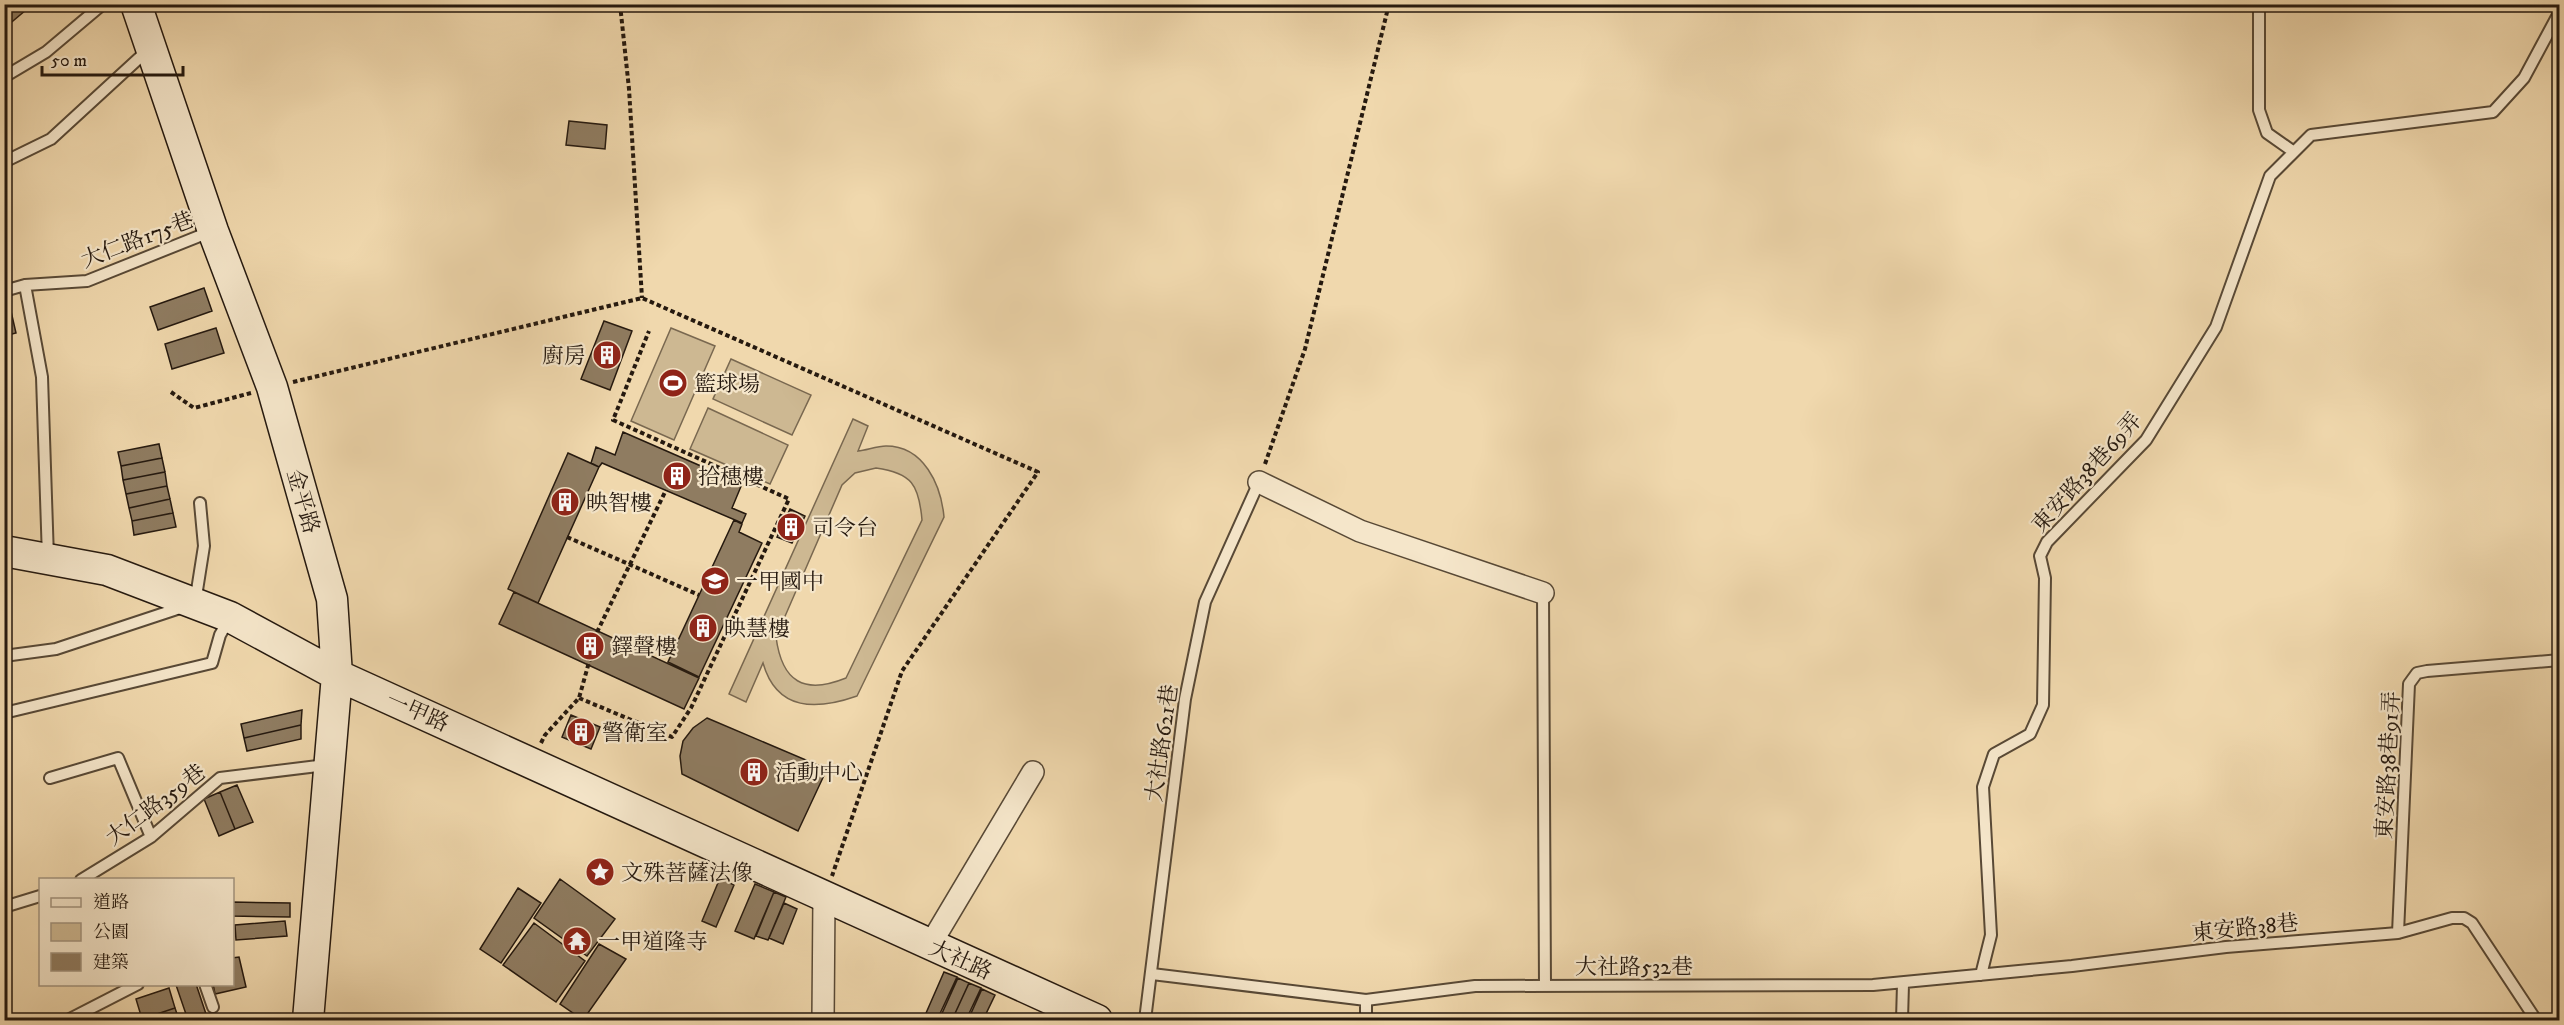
<svg xmlns="http://www.w3.org/2000/svg" width="2564" height="1025" viewBox="0 0 2564 1025" font-family="'IM FELL DW Pica','Noto Serif TC',serif">
  <rect width="100%" height="100%" fill="#f0d8ad"/>
  <filter id="stains"><feTurbulence type="fractalNoise" baseFrequency=".00333" numOctaves="4"/><feColorMatrix values="0 0 0 0 .2 0 0 0 0 .09 0 0 0 0 .02 0 0 0 .5 -.17"/></filter>
  <radialGradient id="worn" r=".72"><stop offset=".6" stop-color="#630" stop-opacity="0"/><stop offset="1" stop-color="#630" stop-opacity=".3"/></radialGradient>
  <path fill="#cdb892" stroke="#796850" stroke-width="1.5" fill-rule="evenodd" d="M671,328l44,18 -41,94 -43,-19z
    M731,359l80,36 -19,40 -79,-36z
    M708,408l80,37 -18,39 -80,-35z
    M853,419l15,7 -10,25c9,-1 19,-5 28,-5 38,0 55,39 58,71l-87,179c-40,14 -80,16 -94,-33l-17,39 -17,-8zM876,468c36,5 43,17 46,52l-76,158c-42,17 -64,4 -70,-41l66,-152 13,-12z"/>
  <path fill="#8f7c61" stroke="#25190f" stroke-width="1.5" d="M4,4h29l-26,22 -3,-3z
    M569,121l38,4 -2,24 -39,-4z
    M204,288l8,23 -54,19 -8,-23z
    M10,307l6,26 -12,3v-27z
    M604,321l28,10 -22,59 -29,-11z
    M216,328l8,25 -52,16 -7,-25z
    M623,432l119,52 -10,24 14,6 -4,9 -140,-60 -3,4 -8,-4 5,-16 19,8z
    M159,444l3,14 -41,8 -3,-14z
    M568,453l31,14 -61,136 -30,-14z
    M162,458l3,14 -42,8 -2,-14z
    M165,472l2,14 -41,8 -3,-14z
    M167,486l3,13 -41,9 -3,-14z
    M170,499l3,14 -41,8 -3,-13z
    M790,509l15,7 -13,27 -15,-6z
    M173,513l3,14 -42,8 -2,-14z
    M734,520l8,4 -3,8 23,11 -63,134 -31,-15z
    M514,592l185,86 -15,31 -185,-85z
    M302,710l-1,15 -57,13 -3,-14z
    M571,715l29,12 -9,22 -29,-12z
    M707,718l120,51 -29,62 -116,-57 -2,-18 3,-15 10,-13z
    M301,725v14l-54,12 -3,-13z
    M237,785l16,37 -18,7 -15,-37z
    M220,792l15,37 -16,7 -15,-37z
    M720,878l14,7 -18,42 -14,-6z
    M560,879l55,40 -28,37 -53,-38z
    M755,884l19,8 -20,47 -19,-8z
    M518,888l23,15 -40,60 -21,-14z
    M774,892l12,5 -18,43 -12,-4z
    M232,902l58,1v14l-58,-1z
    M784,903l13,6 -14,35 -14,-6z
    M285,921l2,15 -51,4 -1,-15z
    M534,923l51,38 -29,41 -53,-37z
    M599,944l27,15 -43,61 -23,-16z
    M239,957l7,30 -31,7 -2,-10h19v-26z
    M944,972l13,5 -20,43h-14z
    M958,978l11,5 -17,37h-13z
    M969,983l12,5 -15,32h-14z
    M196,984l11,33 -19,3 -12,-35z
    M169,988l6,20 -33,11 -6,-20z
    M982,989l13,6 -12,25h-15z
    M175,1008l4,12h-36l-1,-1z"/>
  <g fill="none" stroke-linecap="round" stroke-linejoin="round">
    <g stroke="#584936" stroke-width="14">
      <path id="lane" d="M2259,4v106l8,23 27,19
        M4,77l42,-25 57,-48
        M4,162l47,-23 98,-90
        M25,285l17,92 6,181
        M4,291l21,-6 62,-4 125,-50
        M1543,593l2,393
        M4,656l52,-7 139,-46 9,-57 -4,-43
        M4,713l208,-50 8,-28 9,-16
        M50,778l68,-20 33,79
        M81,880l70,-43 69,-59 106,-13
        M4,907l36,-11
        M2398,933l11,-249 8,-11 10,-2 133,-11
        M1152,974l214,26 109,-14 398,-1 199,-19 154,-19 172,-14 54,-15h12l8,5 64,97
        M1981,975l10,-40 -8,-148 11,-33 36,-20 13,-29 2,-127 -5,-22 7,-14 99,-102 70,-113 54,-151 41,-41 182,-23 31,-34 36,-67
        M205,984l8,23
        M1366,1000v20
        M68,1020l70,-36
        M1145,1020l40,-321 20,-97 54,-120
        M1902,1020l1,-36"/>
    </g>
    <g stroke="#584936" stroke-width="24">
      <path id="street" d="M1259,482l101,49 183,62
        M930,945l103,-173
        M823,1020l1,-123"/>
    </g>
    <g stroke="#25190f" stroke-width="33">
      <path id="secondary" d="M136,4l77,227 59,156 60,212 5,76 -29,345
        M4,551l103,19 123,47 107,58 760,345"/>
    </g>
    <path stroke="#25190f" stroke-width="4" stroke-dasharray="4.5 3" stroke-linecap="butt" d="M620,4l9,85 13,209
      M293,382l349,-84 396,174 -136,199 -70,205
      M171,392l23,16 57,-15
      M1265,464l40,-115 84,-345
      M567,537l132,58
      M579,698l93,39 19,-29 98,-209 -176,-79 36,-89
      M541,743l4,-8 34,-37 19,-68 68,-140"/>
    <use href="#lane" stroke="#f5e6ca" stroke-width="10"/>
    <use href="#street" stroke="#f5e6ca" stroke-width="21"/>
    <use href="#secondary" stroke="#f5e6ca" stroke-width="30"/>
  </g>
  <defs>
    <g id="building-disc" transform="scale(1.5)"><circle r="9.5" fill="#8f2418" stroke="#f5e6ca"/><path d="M-4-6H4V6H1V3H-1V6H-4ZM-2.5-4.3h1.7v1.8h-1.7ZM.8-4.3h1.7v1.8H.8ZM-2.5-1h1.7V.8h-1.7ZM.8-1h1.7V.8H.8Z" fill="#fff"/></g>
    <g id="stadium-disc" transform="scale(1.5)"><circle r="9.5" fill="#8f2418" stroke="#f5e6ca"/><path d="M0-5a6.5 5 0 1 0 0 10a6.5 5 0 1 0 0-10ZM-3.5-1.8h7v3.6h-7Z" fill="#fff"/></g>
    <g id="school-disc" transform="scale(1.5)"><circle r="9.5" fill="#8f2418" stroke="#f5e6ca"/><path d="M0-5L7-2L0 1L-7-2ZM-4 1L0 2.5L4 1V4Q0 6-4 4Z" fill="#fff"/></g>
    <g id="sight-disc" transform="scale(1.5)"><circle r="9.5" fill="#8f2418" stroke="#f5e6ca"/><path d="M0-6L1.8-2.2L6-1.7L2.9 1.2L3.7 5.4L0 3.3L-3.7 5.4L-2.9 1.2L-6-1.7L-1.8-2.2Z" fill="#fff"/></g>
    <g id="temple-disc" transform="scale(1.5)"><circle r="9.5" fill="#8f2418" stroke="#f5e6ca"/><path d="M0-6L5-2H3V0L6.5 2.5H4V6H1.5V3h-3V6H-4V2.5H-6.5L-3 0V-2H-5Z" fill="#fff"/></g>
  </defs>
  <g fill-rule="evenodd">
    <use href="#building-disc" x="607" y="355"/>
    <use href="#stadium-disc" x="673" y="383"/>
    <use href="#building-disc" x="677" y="476"/>
    <use href="#building-disc" x="565" y="502"/>
    <use href="#building-disc" x="791" y="527"/>
    <use href="#school-disc" x="715" y="581"/>
    <use href="#building-disc" x="703" y="628"/>
    <use href="#building-disc" x="590" y="646"/>
    <use href="#building-disc" x="581" y="732"/>
    <use href="#building-disc" x="754" y="772"/>
    <use href="#sight-disc" x="600" y="872"/>
    <use href="#temple-disc" x="577" y="941"/>
  </g>
  <g text-anchor="middle" stroke-width="4.5" stroke-linejoin="round" paint-order="stroke">
    <g font-size="22" fill="#25190f" stroke="#f5e6ca">
      <text transform="translate(137 239) rotate(-21)" y="8">大仁路175巷</text>
      <text transform="translate(2086 472) rotate(-48)" y="8">東安路38巷69弄</text>
      <text transform="translate(304 501) rotate(74)" y="8">金平路</text>
      <text transform="translate(418 711) rotate(24)" y="8">一甲路</text>
      <text transform="translate(1161 743) rotate(-82)" y="8">大社路621巷</text>
      <text transform="translate(2387 765) rotate(-87)" y="8">東安路38巷91弄</text>
      <text transform="translate(155 804) rotate(-37)" y="8">大仁路359巷</text>
      <text transform="translate(2245 927) rotate(-6)" y="8">東安路38巷</text>
      <text transform="translate(961 959) rotate(24)" y="8">大社路</text>
      <text x="1634" y="974">大社路532巷</text>
    </g>
    <g font-size="22" fill="#25190f" stroke="#f5e6ca" text-anchor="start">
      <text x="586" y="363" text-anchor="end">廚房</text>
      <text x="694" y="391">籃球場</text>
      <text x="698" y="484">拾穗樓</text>
      <text x="586" y="510">映智樓</text>
      <text x="812" y="535">司令台</text>
      <text x="736" y="589">一甲國中</text>
      <text x="724" y="636">映慧樓</text>
      <text x="611" y="654">鐸聲樓</text>
      <text x="602" y="740">警衛室</text>
      <text x="775" y="780">活動中心</text>
      <text x="621" y="880">文殊菩薩法像</text>
      <text x="598" y="949">一甲道隆寺</text>
    </g>
  </g>
  <rect width="2564" height="1025" fill="none" stroke="#f0d8ad" stroke-width="24"/>
  <rect x="6" y="6" width="2552" height="1013" fill="none" stroke="#25190f" stroke-width="3"/>
  <rect x="12" y="12" width="2540" height="1001" fill="none" stroke="#25190f" stroke-width="1.5"/>
  <rect x="39" y="878" width="195" height="108" fill="#f5e6ca" stroke="#a2947f" stroke-width="1.5"/>
  <rect x="51" y="898" width="30" height="9" fill="#f5e6ca" stroke="#a2947f" stroke-width="1.5"/>
  <text x="93" y="908" font-size="18" fill="#25190f">道路</text>
  <rect x="51" y="923" width="30" height="18" fill="#cdb892" stroke="#a2947f" stroke-width="1.5"/>
  <text x="93" y="938" font-size="18" fill="#25190f">公園</text>
  <rect x="51" y="953" width="30" height="18" fill="#8f7c61" stroke="#a2947f" stroke-width="1.5"/>
  <text x="93" y="968" font-size="18" fill="#25190f">建築</text>
  <path d="M42 66v9h141v-9" fill="none" stroke="#25190f" stroke-width="3"/>
  <text x="51" y="66" font-size="18" fill="#25190f" stroke="#f5e6ca" stroke-width="4.5" paint-order="stroke">50 m</text>
  <rect width="100%" height="100%" filter="url(#stains)"/>
  <rect width="100%" height="100%" fill="url(#worn)"/>
</svg>
